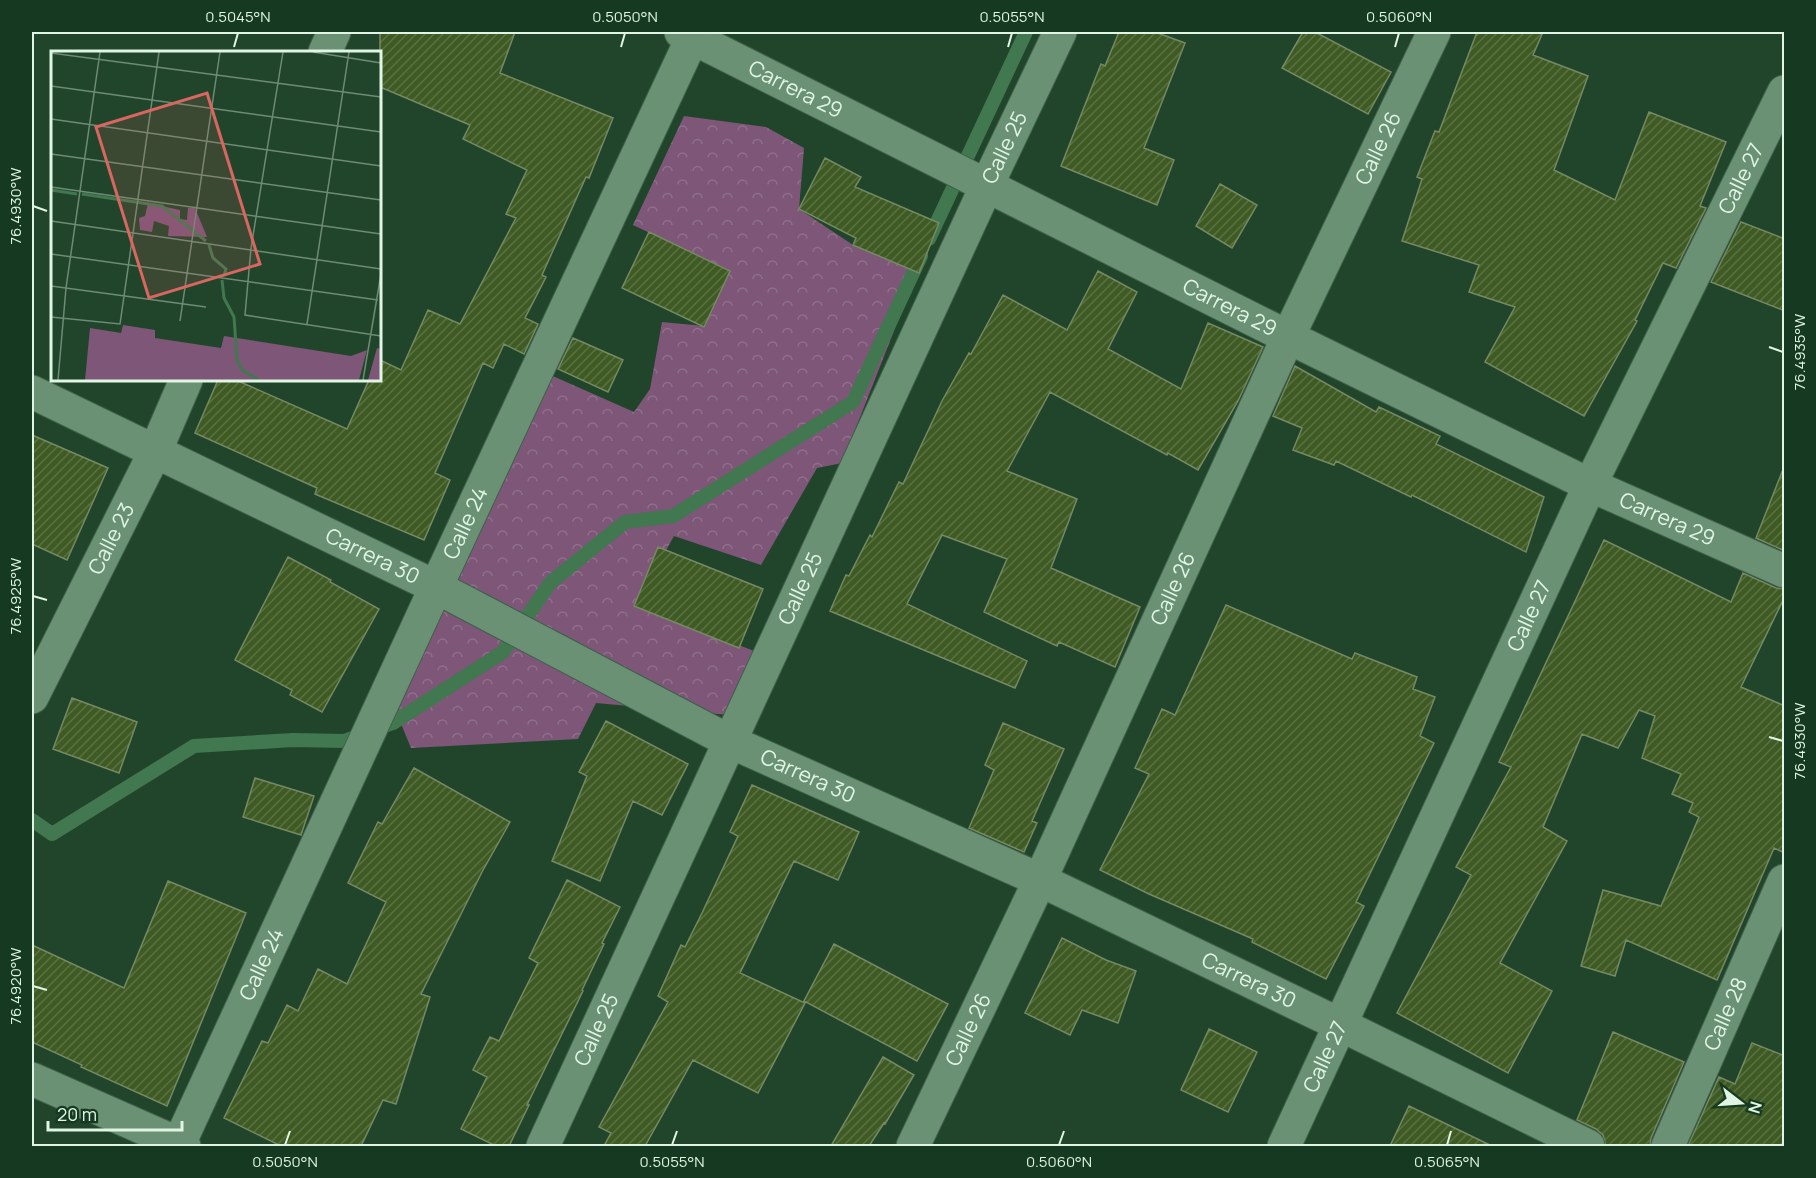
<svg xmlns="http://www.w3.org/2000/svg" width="1816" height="1178" viewBox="0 0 1816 1178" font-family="Manrope,sans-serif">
  <defs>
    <pattern id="forest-crowns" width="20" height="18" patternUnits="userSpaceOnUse" patternTransform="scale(1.5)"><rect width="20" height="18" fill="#7d5678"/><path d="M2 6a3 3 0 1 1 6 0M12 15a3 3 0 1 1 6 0" fill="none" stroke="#8f6f8b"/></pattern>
    <pattern id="building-hatch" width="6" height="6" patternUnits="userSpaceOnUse" patternTransform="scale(1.5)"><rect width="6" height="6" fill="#3f5a23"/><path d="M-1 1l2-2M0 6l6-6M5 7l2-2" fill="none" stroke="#5a7243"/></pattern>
  </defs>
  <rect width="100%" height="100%" fill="#21452b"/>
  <path fill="url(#forest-crowns)" d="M684,116l82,11 38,21 -5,61 54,36 65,25 -76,193 -25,5 -56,97 -87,-29 -39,70 122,46 -28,63 -133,-12 -18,36 -167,9 -16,-39 151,-336 88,39 16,-23 12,-67 42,4 26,-55 -97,-46z"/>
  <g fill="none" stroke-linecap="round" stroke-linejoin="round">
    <path stroke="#417850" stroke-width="14" d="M929,239l97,-207
      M32,820l20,14 142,-88 99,-6 51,1 49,-18 110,-71 47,-69 75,-61 48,-6 180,-114 68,-146"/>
  </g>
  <path fill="url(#building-hatch)" stroke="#758a63" stroke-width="1.5" d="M380,32h135l-15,41 113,45 -24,60 -3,-1 -44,98 4,2 -21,41 13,6 -14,30 -20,-10 -11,24 -10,-5 -48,110 15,7 -26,60 -109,-46 2,-6 -122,-55 23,-53h18l111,49 22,-49h11v-20l21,10 27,-60 32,14 56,-106 -10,-4 21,-44 -64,-31 7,-14 -90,-38z
    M1119,32h36l30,11 -41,105 30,12 -17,45 -96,-39 40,-102 4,2z
    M1303,32h12l76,40 -23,42 -86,-46z
    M1477,32h66l-10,23 55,21 -34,94 61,30 34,-88 77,30 -26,64 6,2 -30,60 -13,-5 -28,57 2,1 -53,95 -99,-54 30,-55 -46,-15 10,-27 -77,-24 20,-62 -5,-2 18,-46 4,1z
    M825,158l36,19 -6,10 84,36 -20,50 -66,-28 3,-7 -57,-29z
    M1220,184l37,21 -25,43 -36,-22z
    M1741,222l44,17v72l-74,-29z
    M649,232l81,39 -26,56 -82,-39z
    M1098,271l39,21 -29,57 73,40 27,-66 55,24 -25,54 -40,69 -30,-17 -1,2 -117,-63 -43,79 70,28 -26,69 89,39 -25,60 -56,-25 -2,4 -73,-34 23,-53 -65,-24 -35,69 120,57 -12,27 -185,-77 16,-36 3,1 21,-41 2,2 27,-55 4,2 39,-83 27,-48 2,1 32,-59 64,35z
    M573,338l50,22 -15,32 -50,-23z
    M1295,366l81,46 3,-5 61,29 -4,8 108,53 -18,55 -114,-57 -1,2 -75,-36 -2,4 -41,-15 9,-22 -29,-12z
    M32,435l76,33 -41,92 -35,-16z
    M1782,472l3,1v78l-29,-13z
    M1604,540l127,62 12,-29 33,15 9,1v7l-44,91 44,19v147l-11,-5 -57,132 -91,-40 -11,36 -34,-10 22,-76 58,16 38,-89 -10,-5 4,-9 -21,-9 9,-20 -39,-16 13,-42 -16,-6 -21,38 -36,-14 -39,93 24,14 -67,122 52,28 -44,82 -111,-60 74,-138 -15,-8 55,-100 -12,-5z
    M658,547l105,42 -24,59 -105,-42z
    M288,557l43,23 -1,2 49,27 -57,103 -32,-17 2,-5 -57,-30z
    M1226,605l126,54 3,-6 62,24 -4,12 22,8 -15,39 14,7 -78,159 8,4 -38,73 -74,-37 1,-3 -104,-45 -49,-24 49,-96 -14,-6 27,-59 13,6z
    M72,698l65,24 -18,51 -66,-24z
    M606,721l82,43 -26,51 -29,-14 -33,80 -48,-20 35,-85 -8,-4z
    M1003,723l61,26 -32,72 5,2 -13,29 -55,-24 25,-58 -9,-5z
    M414,768l96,54 -28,50 -61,122 9,3 -34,107 -13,-4 -22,46h-80l-57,-28 38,-77 6,2 19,-38 11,6 20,-42 29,15 39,-82 -38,-19 30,-61 4,2z
    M255,778l59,18 -13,39 -58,-18z
    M752,785l107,47 -21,48 -44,-19 -54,112 65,30 -47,90 -65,-33 -48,86h-41l7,-13 -12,-6 69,-125 -10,-6 23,-51 4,2 17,-34 36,-77 -8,-4z
    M567,880l53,27 -18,36 2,1 -22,46 1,1 -56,114h2l-20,41h-13l-35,-17 26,-52 -14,-7 17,-33 9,4 39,-78 -9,-5z
    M168,881l78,32 -79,193 -86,-39 1,-2 -50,-23v-97l92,43z
    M1062,938l44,22 30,11 -18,52 -36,-13 -12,25 -45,-22z
    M834,944l114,60 -31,57 -113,-60z
    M1209,1029l48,23 -29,60 -47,-22z
    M1613,1032l71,30 -33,76 -1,8h-44l-3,-11 -7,-6 -19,-9z
    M1752,1043l33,13v90h-97l31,-69 16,7z
    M883,1057l31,18 -29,49 -1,-1 -15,23h-38z
    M1409,1106l83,40h-102z"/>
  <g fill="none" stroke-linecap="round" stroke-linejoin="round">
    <g stroke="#3e6049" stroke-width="35">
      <g id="minor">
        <path id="s1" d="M681,32l607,305 302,148 194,86"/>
        <path d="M325,52l9,-20"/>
        <path id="s2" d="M32,392l404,195 295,155 309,138 301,145 247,121"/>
        <path id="s3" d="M32,697l123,-245 31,-72"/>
        <path d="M32,1079l152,67"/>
        <path id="s4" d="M178,1146l258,-559 259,-555"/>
        <path id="s5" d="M543,1146l444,-961 73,-153"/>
        <path id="s6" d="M913,1146l127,-266 248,-543 146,-305"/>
        <path id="s7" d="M1284,1146l306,-661 194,-393"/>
        <path id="s8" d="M1668,1146l116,-265"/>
      </g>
    </g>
    <use href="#minor" stroke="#6a9173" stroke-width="33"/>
  </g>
  <path fill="none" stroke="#e0f5e4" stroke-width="2" d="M234,47l4,-14M621,47l4,-14M1008,47l4,-14M1395,47l4,-14M33,206l14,5M1769,347l14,5M33,596l14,4M1769,737l14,4M33,986l14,4M285,1145l5,-14M672,1145l5,-14M1059,1145l5,-14M1447,1145l4,-14"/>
  <g text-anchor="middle" stroke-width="6" stroke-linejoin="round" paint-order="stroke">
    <g font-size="21" fill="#e0f5e4" stroke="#163a21">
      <text dy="7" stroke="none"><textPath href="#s1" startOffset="128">Carrera 29</textPath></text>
      <text dy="7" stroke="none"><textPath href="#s5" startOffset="1100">Calle 25</textPath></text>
      <text dy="7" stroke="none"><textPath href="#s6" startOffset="1101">Calle 26</textPath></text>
      <text dy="7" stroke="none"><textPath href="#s7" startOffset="1070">Calle 27</textPath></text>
      <text dy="7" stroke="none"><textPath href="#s1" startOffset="614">Carrera 29</textPath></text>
      <text dy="7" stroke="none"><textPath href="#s1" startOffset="1100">Carrera 29</textPath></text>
      <text dy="7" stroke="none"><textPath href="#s4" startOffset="686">Calle 24</textPath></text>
      <text dy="7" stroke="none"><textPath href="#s3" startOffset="177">Calle 23</textPath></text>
      <text dy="7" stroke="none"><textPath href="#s2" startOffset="378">Carrera 30</textPath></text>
      <text dy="7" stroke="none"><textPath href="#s5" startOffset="614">Calle 25</textPath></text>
      <text dy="7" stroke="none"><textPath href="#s6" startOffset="615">Calle 26</textPath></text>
      <text dy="7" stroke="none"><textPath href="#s7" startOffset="584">Calle 27</textPath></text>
      <text dy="7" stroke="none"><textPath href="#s2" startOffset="866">Carrera 30</textPath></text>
      <text dy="7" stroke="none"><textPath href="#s4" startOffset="200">Calle 24</textPath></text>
      <text dy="7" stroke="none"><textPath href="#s2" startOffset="1352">Carrera 30</textPath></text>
      <text dy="7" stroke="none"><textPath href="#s8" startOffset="144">Calle 28</textPath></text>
      <text dy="7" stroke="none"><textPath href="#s5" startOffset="128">Calle 25</textPath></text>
      <text dy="7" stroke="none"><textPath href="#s6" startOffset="129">Calle 26</textPath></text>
      <text dy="7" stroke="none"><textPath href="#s7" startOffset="98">Calle 27</textPath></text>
    </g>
  </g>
  <g transform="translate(51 51)">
    <rect width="330" height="330" fill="#21452b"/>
    <path d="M97,152l32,7v9l7,1 1,-12h7l12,29 -39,-1 1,-10 -15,-5 -2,11 -12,-2 -1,-12 6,-2zM72,274l32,5v8l66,10 3,-12 127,20 16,-6 -8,30h-274l5,-52 31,5zM326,297l4,1v31h-13z" fill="#7d5678"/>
    <path fill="none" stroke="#417850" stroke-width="3" d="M0,139l26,4M31,143l80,12 44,35M158,194l4,13 13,11 -2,7M171,229l2,18 10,19 3,43 5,10 17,10"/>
    <path fill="none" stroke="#6d8b75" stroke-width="1.5" d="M232,1l-32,196 -6,67 136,21M262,1l68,11M0,2l330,44M0,35l330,46M0,68l330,47M0,103l330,46M0,136l330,47M0,170l330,48M0,203l327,46M0,235l155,21M0,266l69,7 39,-272M129,270l40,-269M256,273l42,-272M7,329l8,-92 34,-236M312,329l18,-106"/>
    <path fill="#d96660" fill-opacity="0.15" stroke="#d96660" stroke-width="3" d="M156,42l53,171 -111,34 -53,-171z"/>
    <rect width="330" height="330" fill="none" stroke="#e0f5e4" stroke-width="3"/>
  </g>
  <rect width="1816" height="1178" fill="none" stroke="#163a21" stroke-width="66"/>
  <g transform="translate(1741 1103) rotate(107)" stroke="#163a21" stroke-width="4.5" paint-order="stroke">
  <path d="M0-4.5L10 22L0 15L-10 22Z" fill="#e0f5e4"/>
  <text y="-9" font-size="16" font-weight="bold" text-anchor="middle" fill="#e0f5e4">N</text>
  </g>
  <path d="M48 1121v9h134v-9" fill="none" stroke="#e0f5e4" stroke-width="3"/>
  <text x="57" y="1121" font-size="18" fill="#e0f5e4" stroke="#163a21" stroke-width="4.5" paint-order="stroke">20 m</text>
  <rect x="33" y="33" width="1750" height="1112" fill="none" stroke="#e0f5e4" stroke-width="2"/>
  <g font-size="15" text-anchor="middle" fill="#e0f5e4">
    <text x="238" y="22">0.5045°N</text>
    <text x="625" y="22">0.5050°N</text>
    <text x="1012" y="22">0.5055°N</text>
    <text x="1399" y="22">0.5060°N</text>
    <text transform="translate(16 206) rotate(-90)" y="5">76.4930°W</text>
    <text transform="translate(1800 352) rotate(-90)" y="5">76.4935°W</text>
    <text transform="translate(16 596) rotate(-90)" y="5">76.4925°W</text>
    <text transform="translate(1800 741) rotate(-90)" y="5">76.4930°W</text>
    <text transform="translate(16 986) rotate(-90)" y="5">76.4920°W</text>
    <text x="285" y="1167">0.5050°N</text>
    <text x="672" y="1167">0.5055°N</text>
    <text x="1059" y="1167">0.5060°N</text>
    <text x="1447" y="1167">0.5065°N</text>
  </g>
</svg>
